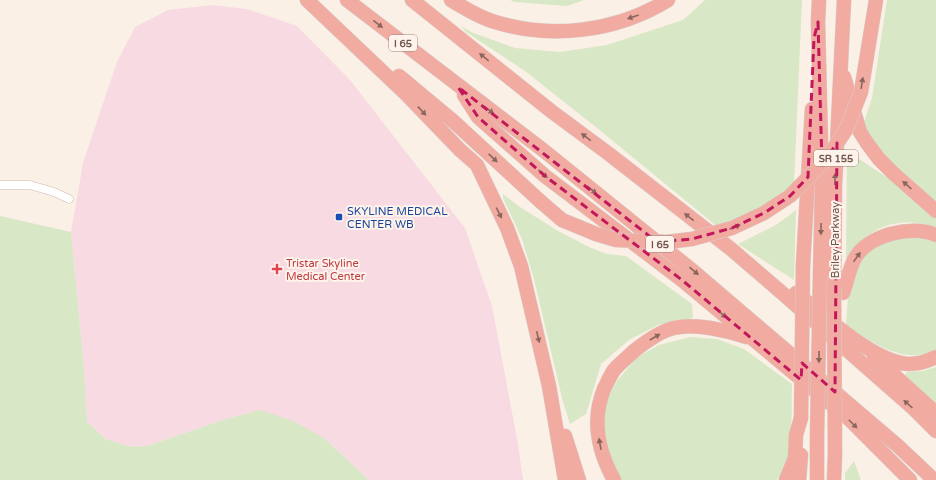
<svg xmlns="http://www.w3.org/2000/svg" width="936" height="480" viewBox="0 0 936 480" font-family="'Varela Round',sans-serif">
  <rect width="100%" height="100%" fill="#fbf0e6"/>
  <path fill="#f8dae2" d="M212,5l35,4 50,17 53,54 115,148 27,78 26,138 5,36h-154l-45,-42 -64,-28 -37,10 -76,26 -16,1 -25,-8 -19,-17 -3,-53 -13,-137 12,-69 34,-101 18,-35 33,-17z"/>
  <path fill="#d8e7c6" d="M510,0h74l-17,6 -52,-4z
    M705,0h97l-8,184 -24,22 -51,22 -122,-100 -72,-57 -59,-39 -5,-6 10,6 44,16 45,4 47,-7 76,-25z
    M887,0h49v204l-50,-43 -23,-36 9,-27z
    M850,153l41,27 45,39v9c-24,-11 -54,-6 -74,12 -6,5 -11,13 -16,19l1,-104z
    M503,194l17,13 38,24 31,16 18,7 19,2 66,48 1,14 -35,7 -29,15 -28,24 -15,50 -16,10 -7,-22 -29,-123 -12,-40 -19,-41z
    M796,210l-2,70 -56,-36 38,-19z
    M0,216l71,16 13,137 3,53 19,17 25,8 16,-1 76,-26 37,-10 33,11 31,17 45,42h-369z
    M916,236l20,5v109c-6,2 -12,5 -18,5 -24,3 -53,-17 -72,-30l2,-28 14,-40 27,-18z
    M690,337l27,2 27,10 48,35c-1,27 3,75 -15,96h-157l-5,-7 -13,-46 3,-23 12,-23 20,-24 22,-12z
    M936,367v39l-31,-31 2,-3 16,-1z
    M854,461l7,19h-16v-7z"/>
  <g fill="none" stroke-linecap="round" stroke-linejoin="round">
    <g stroke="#ceb9b0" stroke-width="9">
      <path id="street" d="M0,185h30l24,7 15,7"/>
    </g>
    <g stroke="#d8cfcd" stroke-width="15">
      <path id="highway" d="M307,0l99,94 54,56 17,15 30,63 14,38 28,120 16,94
        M347,0l196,150 150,121 205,175 36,34
        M412,0l139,111 58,43 122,95 50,43 132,116 23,23
        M451,0c13,8 26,16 41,21 58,19 124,11 176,-21
        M819,0l-1,22 4,164 -2,90
        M399,76l54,45 87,80
        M844,77l16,55 7,11 12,16 14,14 43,38
        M464,95l14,22 67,59 137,104 167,139 61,61
        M803,265l9,-156
        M834,288l1,-104 9,-184
        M796,293c27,21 78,70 113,71 9,0 19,-3 27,-7
        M843,293c4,-11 6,-23 11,-33 12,-25 58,-36 82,-25
        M874,357l62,56
        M565,436l14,44
        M614,480c-16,-29 -23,-59 -10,-91 3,-6 6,-13 10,-19 6,-7 14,-13 20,-19 10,-8 27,-20 40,-23 21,-5 52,2 72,9
        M786,480l9,-22 1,-23 5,-17
        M799,480l2,-25
        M817,480v-43
        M834,480l1,-26"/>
    </g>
    <use href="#street" stroke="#fff" stroke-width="8"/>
    <use href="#highway" stroke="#f1aba1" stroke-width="14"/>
    <g stroke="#d8cfcd" stroke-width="15" stroke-linecap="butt">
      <path id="highway-bridge" d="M540,201l22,19 34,14 20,6 51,2 25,-3 40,-11 32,-15 26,-17 37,-38 19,-28 15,-38 15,-92
        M834,288l1,166
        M801,418l2,-153
        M817,437l3,-161"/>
    </g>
    <use href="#highway-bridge" stroke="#f1aba1" stroke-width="14"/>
  </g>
  <defs><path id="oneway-solid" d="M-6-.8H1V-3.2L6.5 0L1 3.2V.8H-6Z"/></defs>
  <g fill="#8b665e">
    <use href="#oneway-solid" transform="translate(633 17) rotate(161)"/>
    <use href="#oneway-solid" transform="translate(378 24) rotate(38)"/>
    <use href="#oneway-solid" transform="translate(484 57) rotate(-141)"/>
    <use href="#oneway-solid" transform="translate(862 83) rotate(-81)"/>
    <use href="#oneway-solid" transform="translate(489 110) rotate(37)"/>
    <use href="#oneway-solid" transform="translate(422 111) rotate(47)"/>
    <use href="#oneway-solid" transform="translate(586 137) rotate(-143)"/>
    <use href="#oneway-solid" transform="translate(493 158) rotate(43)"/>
    <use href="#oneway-solid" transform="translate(543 174) rotate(40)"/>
    <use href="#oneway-solid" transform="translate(835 179) rotate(-88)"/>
    <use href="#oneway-solid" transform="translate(907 185) rotate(-138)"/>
    <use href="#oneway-solid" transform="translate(592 190) rotate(39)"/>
    <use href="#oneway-solid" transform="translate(499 213) rotate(63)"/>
    <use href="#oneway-solid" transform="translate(689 217) rotate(-142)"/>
    <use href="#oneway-solid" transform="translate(735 227) rotate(-22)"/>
    <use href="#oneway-solid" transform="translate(821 229) rotate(91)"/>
    <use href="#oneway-solid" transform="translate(857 257) rotate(-54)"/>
    <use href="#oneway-solid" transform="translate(694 271) rotate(40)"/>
    <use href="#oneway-solid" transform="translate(722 314) rotate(40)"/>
    <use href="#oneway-solid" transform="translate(538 337) rotate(77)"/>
    <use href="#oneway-solid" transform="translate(655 337) rotate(-30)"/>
    <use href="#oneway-solid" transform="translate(819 357) rotate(91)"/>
    <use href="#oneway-solid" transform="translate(908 404) rotate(-138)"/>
    <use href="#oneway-solid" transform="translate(853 424) rotate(45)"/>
    <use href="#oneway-solid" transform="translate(600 444) rotate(-100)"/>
  </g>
  <path fill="none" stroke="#c2185b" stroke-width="3" stroke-dasharray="8 5" stroke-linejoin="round" d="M818,22l4,143 15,-22 -2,249 -33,-29 -1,17 -119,-100 -137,-104 -67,-59 -20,-30 199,155 35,-3 40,-11 32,-15 26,-17 18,-19 6,-139z"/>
  <rect fill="#1a4fb4" stroke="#fef4ec" stroke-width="1.5" x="335" y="213" width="8" height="8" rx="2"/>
  <path fill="#e0444e" stroke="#fef4ec" stroke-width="1.5" d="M275 263h4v4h4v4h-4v4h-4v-4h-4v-4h4z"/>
  <g text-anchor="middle" stroke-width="4" stroke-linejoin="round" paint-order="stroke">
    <g fill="#fef4ec" stroke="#9c857d" stroke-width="1">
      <rect x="389" y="35" width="28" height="16" rx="3"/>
      <rect x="814" y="150" width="44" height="16" rx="3"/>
      <rect x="646" y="236" width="28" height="16" rx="3"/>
    </g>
    <g font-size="10" font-weight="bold" fill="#72554d">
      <text x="403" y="47">I 65</text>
      <text x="836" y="162">SR 155</text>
      <text x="660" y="248">I 65</text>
    </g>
    <g font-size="11" fill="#164399" stroke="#fef4ec" text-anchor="start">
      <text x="347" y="215">SKYLINE MEDICAL<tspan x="347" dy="13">CENTER WB</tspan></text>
    </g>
    <g font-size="11" fill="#72554d" stroke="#fef4ec">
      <text transform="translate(835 240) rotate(-90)" y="4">Briley Parkway</text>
    </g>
    <g font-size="11" fill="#be3a42" stroke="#fef4ec" text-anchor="start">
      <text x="286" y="267">Tristar Skyline<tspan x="286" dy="13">Medical Center</tspan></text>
    </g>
  </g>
</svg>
